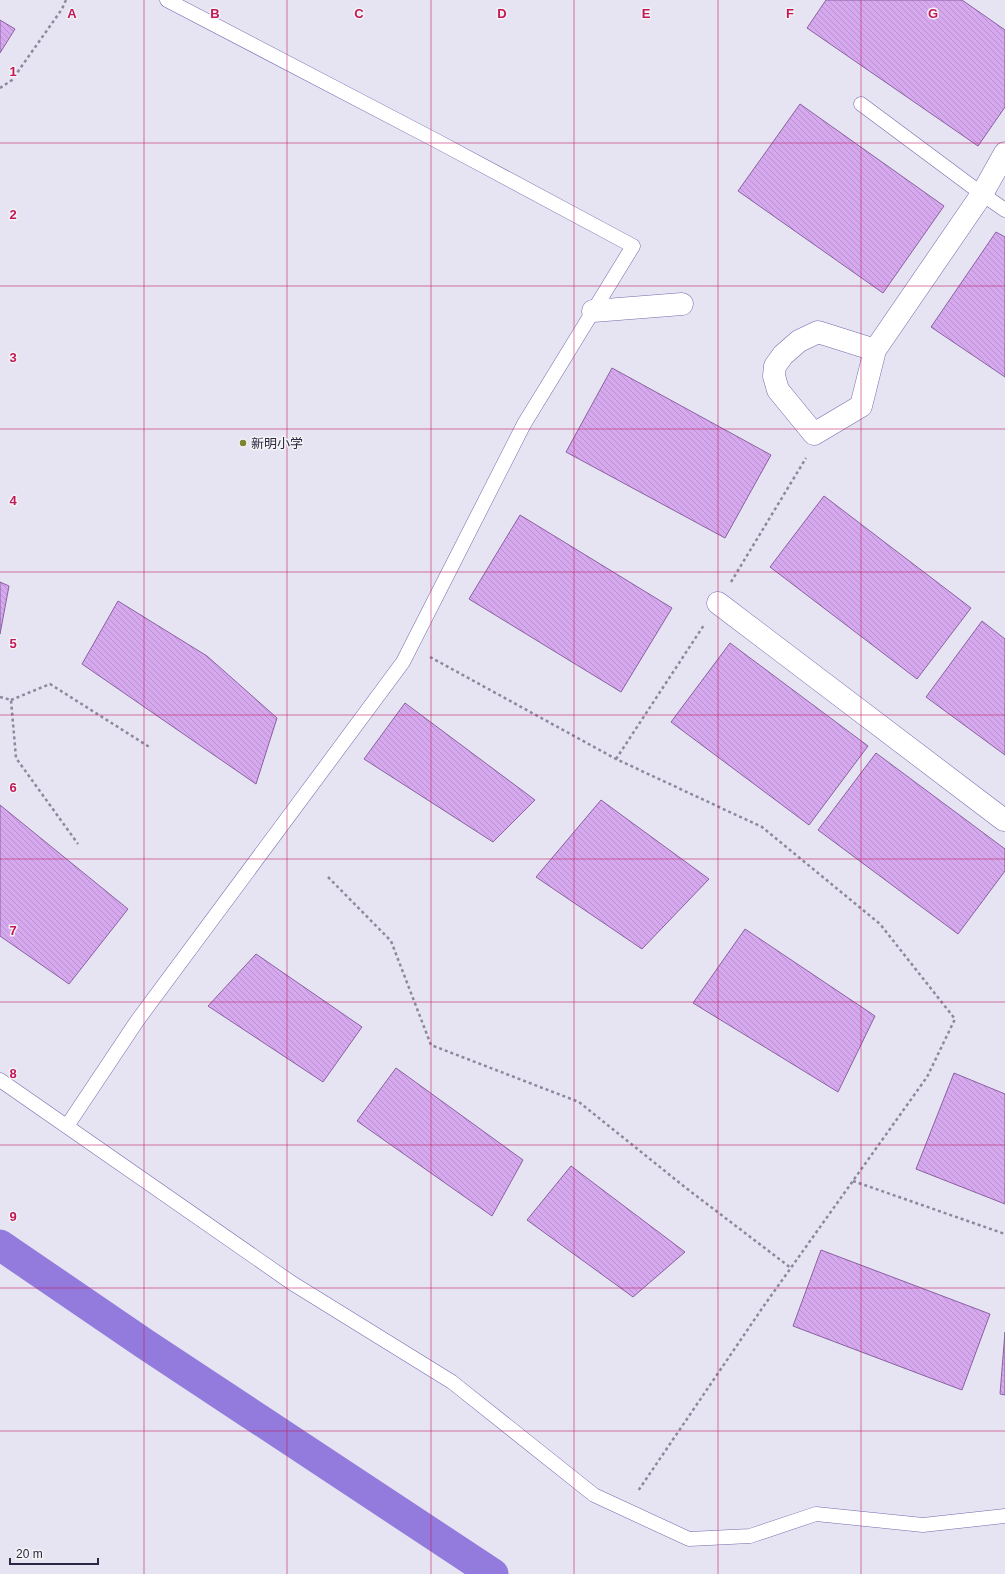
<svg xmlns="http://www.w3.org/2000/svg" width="1005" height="1574" viewBox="0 0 1005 1574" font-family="Helvetica,'Noto Sans SC',sans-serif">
  <defs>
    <pattern id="building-back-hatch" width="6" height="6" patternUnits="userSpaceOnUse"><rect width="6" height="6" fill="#d6a9ef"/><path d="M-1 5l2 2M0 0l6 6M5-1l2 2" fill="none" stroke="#b891ce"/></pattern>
  </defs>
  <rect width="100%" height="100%" fill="#e6e3f3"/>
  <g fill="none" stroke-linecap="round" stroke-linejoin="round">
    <path stroke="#927bdc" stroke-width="31" d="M0,1245l145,99 348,230"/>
  </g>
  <path fill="url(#building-back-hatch)" stroke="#8a60a1" d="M826,0h136l43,30v77l-27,39 -171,-118z
    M0,20l15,9 -15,24z
    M800,104l144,102 -61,87 -145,-102z
    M996,232l9,5v140l-74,-50z
    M612,368l159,87 -46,83 -159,-86z
    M824,496l147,112 -54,71 -147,-112z
    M520,515l152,93 -51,84 -152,-93z
    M0,582l9,4 -9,48z
    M118,601l89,55 70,62 -21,66 -174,-120z
    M982,621l23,18v116l-79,-58z
    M730,643l138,103 -59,79 -138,-103z
    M405,703l130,97 -42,42 -129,-83z
    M876,753l129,96v22l-47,63 -140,-104z
    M601,800l108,79 -67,70 -106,-72z
    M0,805l128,104 -59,75 -69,-48z
    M745,929l130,87 -37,76 -145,-89z
    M256,954l106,73 -39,55 -115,-76z
    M396,1068l127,92 -31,56 -135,-95z
    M954,1073l51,21v110l-89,-35z
    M571,1166l114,86 -52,45 -106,-77z
    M821,1250l169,64 -28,76 -169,-64z
    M1005,1332v63l-5,-1z"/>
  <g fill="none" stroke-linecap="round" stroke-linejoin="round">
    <g stroke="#7868ae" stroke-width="15">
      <path id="lane" d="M861,104l121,90 23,16
        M0,1080l292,203 160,99 142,113 95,44 61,-3 66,-22 107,11 82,-9
        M67,1126l70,-105 266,-359 121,-238 109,-178 -196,-105 -270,-141"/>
    </g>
    <g stroke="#7868ae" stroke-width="23">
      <path id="street" d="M593,311l89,-7
        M875,350l-57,-18 -19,9 -16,14 -8,11 -1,10 4,14 36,44 47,-28 14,-56 107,-156 23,-41
        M718,603l286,217"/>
    </g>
    <path stroke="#8d889f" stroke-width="2.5" stroke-dasharray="3 3" stroke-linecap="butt" d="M0,88l12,-8 50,-71 4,-9
      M731,582l75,-124
      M430,657l186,102 146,68 118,97 75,95 -28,58 -164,230 -125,184
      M0,697l11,3 5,58 62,86
      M11,700l39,-16 101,64
      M616,759l88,-134
      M328,877l63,64 40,104 148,57 107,86 105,80
      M853,1181l152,53"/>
    <use href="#lane" stroke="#fff" stroke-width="14"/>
    <use href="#street" stroke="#fff" stroke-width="22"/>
  </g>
  <path fill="none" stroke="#c2185b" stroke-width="1" stroke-opacity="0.55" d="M144,0v1574M287,0v1574M431,0v1574M574,0v1574M718,0v1574M861,0v1574M0,143h1005M0,286h1005M0,429h1005M0,572h1005M0,715h1005M0,859h1005M0,1002h1005M0,1145h1005M0,1288h1005M0,1431h1005"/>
  <circle fill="#7d832e" stroke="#f3f3f3" stroke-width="1.5" cx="243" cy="443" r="4"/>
  <g text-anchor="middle" stroke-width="3" stroke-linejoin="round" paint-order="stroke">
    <g font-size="13" fill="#2d2644" stroke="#f3f3f3" text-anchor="start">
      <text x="251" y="448">新明小学</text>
    </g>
  </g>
  <g font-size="13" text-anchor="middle" font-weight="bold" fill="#c2185b" stroke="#f3f3f3" stroke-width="3" stroke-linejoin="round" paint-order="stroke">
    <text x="72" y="18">A</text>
    <text x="215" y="18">B</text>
    <text x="359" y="18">C</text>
    <text x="502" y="18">D</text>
    <text x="646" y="18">E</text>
    <text x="790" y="18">F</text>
    <text x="933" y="18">G</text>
    <text x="13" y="76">1</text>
    <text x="13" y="219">2</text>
    <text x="13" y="362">3</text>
    <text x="13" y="505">4</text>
    <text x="13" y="648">5</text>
    <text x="13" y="792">6</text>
    <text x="13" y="935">7</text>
    <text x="13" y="1078">8</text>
    <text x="13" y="1221">9</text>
  </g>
  <path d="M10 1558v6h88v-6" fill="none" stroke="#2d2644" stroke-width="2"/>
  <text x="16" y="1558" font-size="12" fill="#2d2644" stroke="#f3f3f3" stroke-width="3" paint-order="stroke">20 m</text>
</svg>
